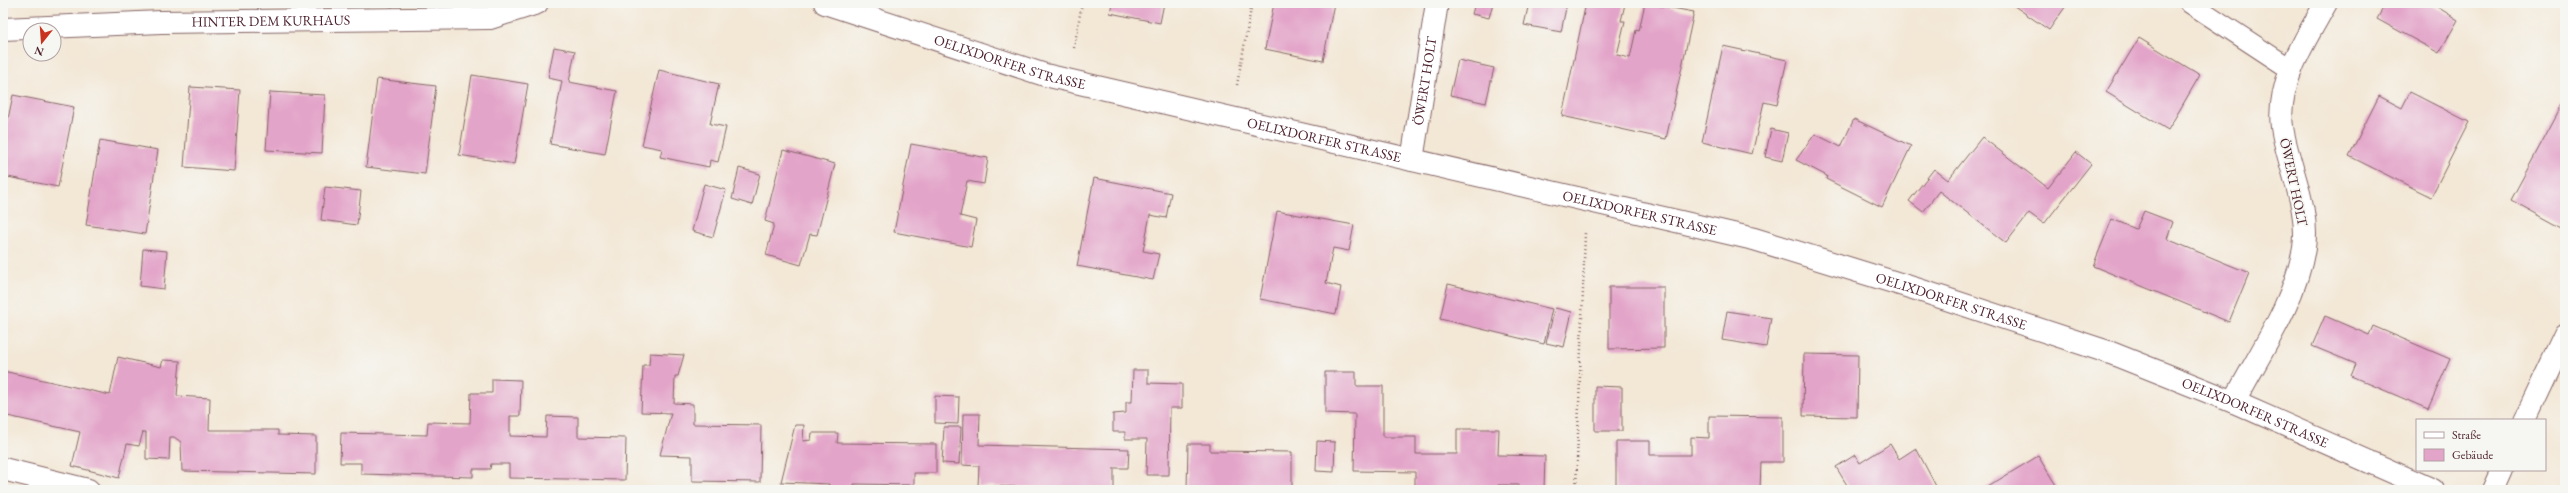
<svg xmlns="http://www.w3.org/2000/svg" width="2568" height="493" viewBox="0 0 2568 493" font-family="'EB Garamond',serif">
  <rect width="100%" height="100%" fill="#f6f6f2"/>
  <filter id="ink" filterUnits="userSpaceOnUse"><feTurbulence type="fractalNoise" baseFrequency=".025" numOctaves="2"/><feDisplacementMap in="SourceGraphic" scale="8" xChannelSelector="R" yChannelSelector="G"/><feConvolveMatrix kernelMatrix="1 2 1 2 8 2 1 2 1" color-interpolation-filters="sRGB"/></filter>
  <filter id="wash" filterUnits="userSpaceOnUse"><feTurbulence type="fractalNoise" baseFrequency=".012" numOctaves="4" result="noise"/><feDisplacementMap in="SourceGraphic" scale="16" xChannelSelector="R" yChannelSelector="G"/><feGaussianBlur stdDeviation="0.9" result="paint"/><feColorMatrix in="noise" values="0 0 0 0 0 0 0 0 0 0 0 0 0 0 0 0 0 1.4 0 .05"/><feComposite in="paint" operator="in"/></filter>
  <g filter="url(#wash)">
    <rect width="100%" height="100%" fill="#f3e7d5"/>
    <g id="blocks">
      <path fill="#e3a4c9" d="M1112,3h52l-4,20 -50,-10z
        M1274,3h60l-11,58 -58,-12z
        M1475,3h18l-4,15 -17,-4z
        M1529,3h38l-6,29 -37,-7z
        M1586,3l39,1 -4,17h4l-8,34 13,3 6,-28 3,1 6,-28 49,9 -28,127 -104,-23z
        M2010,3h58l-19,27z
        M2386,3h45l27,17 -19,33 -62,-34z
        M2139,38l61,37 -32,55 -62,-38z
        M1723,46l64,14 -10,45 -13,-3 -12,52 -50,-12z
        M554,47l21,4 -6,31 48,9 -12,63 -55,-10 12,-63 -14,-3z
        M1458,60l36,8 -8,35 -36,-8z
        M659,70l60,14 -9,40 16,3 -8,35 -8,-2 -1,7 -49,-10 2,-8 -20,-4z
        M472,75l56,9 -14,80 -55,-9z
        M377,79l59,7 -11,88 -59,-7z
        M190,87l50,3 -6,81 -50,-4z
        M270,92l55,3 -3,58 -56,-3z
        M2410,92l59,30 -38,75 -82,-41 30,-60 23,12z
        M13,95l61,12 -16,80 -55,-11v-33z
        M2565,99v128l-1,2 -53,-29z
        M1854,119l57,27 -29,61 -56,-28 1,-3 -31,-16 19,-26 26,13z
        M1771,129l17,4 -6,28 -17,-4z
        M1982,137l66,51 28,-36 15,12 -47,60 -15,-11 -23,30 -67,-52 -16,21 -14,-11 25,-32 14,11z
        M100,140l58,10 -13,84 -59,-9z
        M911,144l77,14 -4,26 -17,-3 -7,35 16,4 -5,27 -77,-15z
        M783,150l52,14 -18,71 -7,-1 -9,31 -35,-10 8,-31 -9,-3z
        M739,168l21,6 -8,31 -20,-6z
        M1094,178l77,15 -5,25 -16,-3 -7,36 16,3 -6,26 -76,-14z
        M704,184l22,6 -13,47 -21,-6z
        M325,187l36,4 -4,34 -36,-5z
        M1277,211l77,14 -5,26 -16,-3 -7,35 15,4 -5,27 -76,-15z
        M2144,211l29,11 -6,17 82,34 -20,49 -136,-56 19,-47 24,10z
        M143,249l24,2 -3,38 -24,-3z
        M1448,284l104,25 -8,35 -104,-25z
        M1609,287h55v61l-55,1z
        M1555,308l17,4 -8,35 -18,-4z
        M1727,311l44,7 -5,29 -44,-7z
        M2325,316l44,19 4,-9 77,33 -22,50 -77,-33 5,-12 -44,-18z
        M650,353l34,2 -6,21h-3l-1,27 19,1v20l68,1 -1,57 -68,-1v-25l-32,-1 11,-42 -30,-1 2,-47h6z
        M1804,354l54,1 -1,62 -54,-1z
        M118,357l43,10 2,-7 17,1 -3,35 33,2 -1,32h69v5l38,1v38l-134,-3 -1,-29 -7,-5h-4l-1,23 -23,-1v-27h-3l-4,14 -12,-2 -8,34 -47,-12 8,-34 -77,-17v-44l107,24z
        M1133,370h15v13l34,1v24h-12l-1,67h-23l1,-36h-22v-7h-12v-18l13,-1v-11h6z
        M1325,372h31v14h27v51h33v17h41v-25h42l-1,26 47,1 -1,34h-25v-5h-21v5h-83v-18l-61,-1 1,-57 -30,-1z
        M492,379l29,1 -1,36h-10v20l36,1 1,-21 31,1v20l48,1 -1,42 -116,-2v-14h-18l-1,5h-17v8l-112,-3v-11h-21l1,-30 86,2 1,-13 42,1 1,-30h21z
        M1595,386l27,1v44h-27z
        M935,396l24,1 -1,27 -23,-1z
        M963,414h17l-1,31 150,4 -1,19h-14v21l-136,-3 1,-20 -17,-1z
        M1709,416l74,1v45h-22l-1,28h-144v-49h34v14h41v-18l18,1z
        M795,425h9l-1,16 8,-1 1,-7h26l-1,10 99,1v29h-22v12l-60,-1v6h-25v-6l-48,-2z
        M944,427h17l-2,37 -17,-1z
        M1317,441l18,1 -1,30 -18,-1z
        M1188,444h22v7l82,1v38h-105z
        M1890,444l9,15 17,-11 22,42h-88l-14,-23 19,-12 5,8z
        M2038,456l21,34h-77z"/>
    </g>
  </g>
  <g filter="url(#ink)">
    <use href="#blocks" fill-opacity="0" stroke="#856566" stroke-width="1"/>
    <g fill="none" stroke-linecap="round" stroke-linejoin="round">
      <g stroke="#856566" stroke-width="22">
        <path id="service" d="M2190,3l102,67"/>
      </g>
      <g stroke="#856566" stroke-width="24">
        <g id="minor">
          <path id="s1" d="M3,29l158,-7 329,-4 47,-15"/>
          <path id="s2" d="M1412,160l25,-157"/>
          <path d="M2234,402c25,-48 61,-99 70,-154 6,-41 -16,-81 -22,-121 -6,-44 24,-88 44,-124"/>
          <path d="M2525,420l40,-85"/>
          <path d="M3,469l85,21"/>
          <path d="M2493,490l9,-20"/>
        </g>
      </g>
      <g stroke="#856566" stroke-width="24">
        <g id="tertiary">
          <path id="s3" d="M825,3l220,72 709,164 162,50 195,64 123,49 199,88"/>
        </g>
      </g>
      <path stroke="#856566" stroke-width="2.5" stroke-dasharray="1 3" stroke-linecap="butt" d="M1074,48l8,-45
        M1237,85l15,-82
        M1576,490l9,-257"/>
      <use href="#service" stroke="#fff" stroke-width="20"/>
      <use href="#minor" stroke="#fff" stroke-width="22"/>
      <use href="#tertiary" stroke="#fff" stroke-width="22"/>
    </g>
  </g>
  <g text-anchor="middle" stroke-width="3.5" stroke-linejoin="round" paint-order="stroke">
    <g font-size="14" fill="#4a1f2b" stroke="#f6f6f2">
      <text dy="5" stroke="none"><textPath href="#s1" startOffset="268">HINTER DEM KURHAUS</textPath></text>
      <text dy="5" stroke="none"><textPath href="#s3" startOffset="194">OELIXDORFER STRASSE</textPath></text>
      <text dy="5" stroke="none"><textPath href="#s2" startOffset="80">ÖWERT HOLT</textPath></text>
      <text dy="5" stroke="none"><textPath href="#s3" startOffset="518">OELIXDORFER STRASSE</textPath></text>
      <text transform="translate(2294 182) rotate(78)" y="5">ÖWERT HOLT</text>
      <text dy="5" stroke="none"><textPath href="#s3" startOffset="842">OELIXDORFER STRASSE</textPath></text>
      <text dy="5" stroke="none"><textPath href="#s3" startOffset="1166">OELIXDORFER STRASSE</textPath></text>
      <text dy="5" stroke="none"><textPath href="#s3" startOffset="1490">OELIXDORFER STRASSE</textPath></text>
    </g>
  </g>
  <rect width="2568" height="493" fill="none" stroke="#f6f6f2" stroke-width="16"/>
  <rect x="2416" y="419" width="130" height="52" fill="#f6f6f2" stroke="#b1a0a2"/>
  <rect x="2424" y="432" width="20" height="6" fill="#ffffff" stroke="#b1a0a2"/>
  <text x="2452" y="439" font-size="12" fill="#4a1f2b">Straße</text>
  <rect x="2424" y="449" width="20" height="12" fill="#e3a4c9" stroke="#b1a0a2"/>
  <text x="2452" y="459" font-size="12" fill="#4a1f2b">Gebäude</text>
  <g transform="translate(42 42) rotate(197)"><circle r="19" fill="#f6f6f2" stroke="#b1a0a2"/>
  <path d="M0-3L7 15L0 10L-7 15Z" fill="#c8321e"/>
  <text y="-6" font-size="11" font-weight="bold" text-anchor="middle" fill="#4a1f2b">N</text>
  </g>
</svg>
